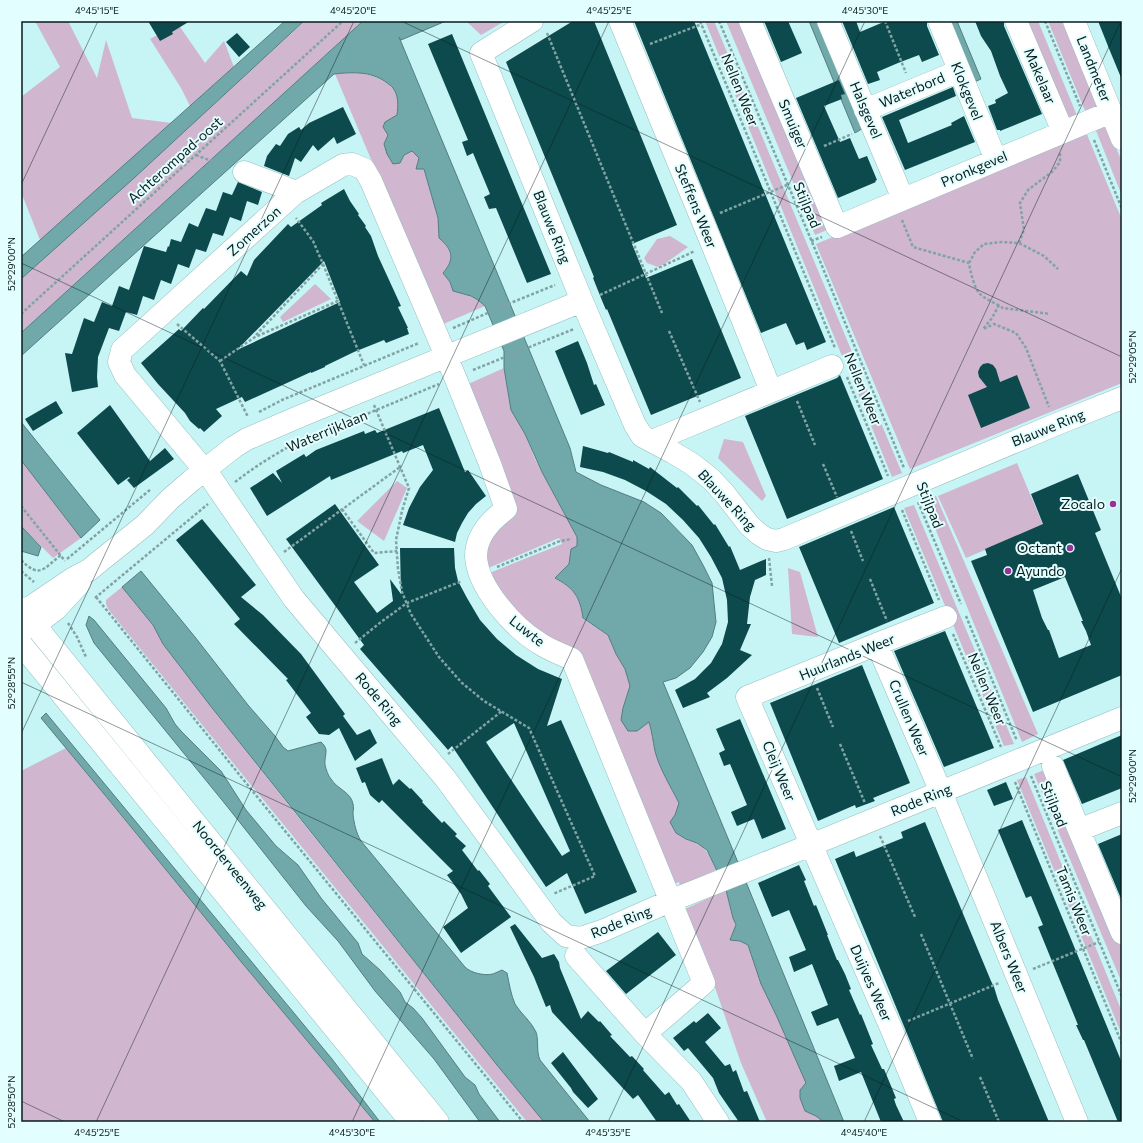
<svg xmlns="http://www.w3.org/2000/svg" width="1143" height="1143" viewBox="0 0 1143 1143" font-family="Commissioner,sans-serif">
  <rect width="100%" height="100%" fill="#c7f4f5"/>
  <path fill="#d0b7cf" d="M35,21h33l29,57 9,-38 26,78 40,5 -132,117 -19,-48v-95l39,-30z
    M305,21h58l-342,312v-55z
    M466,21h39l-24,14z
    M705,21h9l138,331 -10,4z
    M726,21h14l87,209 -12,5z
    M1023,21h15l40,97 -12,5z
    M1048,21h15l35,88 -12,4z
    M178,24l27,39 19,-22 10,26 -44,39 -9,-18 -31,-49z
    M355,72c17,3 43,9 43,31 0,4 -1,8 -1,12l-12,7 3,13 -4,9 20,11 8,-4 7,7 5,11 14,50 1,19c14,13 16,20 4,35l7,9 3,9c15,5 20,4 32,15l-44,19 -106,-251z
    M1106,124l16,38v34l-27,-68z
    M1086,132l36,88v163l-212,86 -94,-225z
    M670,236l18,11 -25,18h-3l-2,2 -11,-4 -3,-5 13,-19z
    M315,284l16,15 -48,23 -3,-5z
    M855,361l47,112 -10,4 -46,-113z
    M504,368l7,42 14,24 10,25 42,78v9l-6,3 -2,15 -14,14c19,10 25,20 28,41l25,16 8,19 9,15 5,17 -7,22 26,14 5,18 1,11 10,25 14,27 -4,12 11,24c21,8 21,11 30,31l-36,16 -1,-4 -11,4 -93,-233 -48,-26 -40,-53 75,-30 -3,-6 -73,31 -2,-25 21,-23 12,-9 -51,-127z
    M724,439l19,3 23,54 -4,5 -44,-43z
    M21,460l60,78 -28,20 -32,-32z
    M1017,463l26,62 -77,33 -28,-62z
    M397,481l10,7 -23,53 -27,-20z
    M936,496l102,238 -16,8 -98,-241z
    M914,505l100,239 -10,2 -100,-238z
    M788,568l12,4 18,65 -26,-3z
    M122,587l31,38 10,19 46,60 86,109 202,252 47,57h-17l-289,-353 -130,-160 -2,-5v-4z
    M66,748l172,210 137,164h-354v-351z
    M1047,769l75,179v35l-88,-209z
    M1026,777l96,235v23l-105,-255z
    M726,890l7,28 7,23 8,4 13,39 16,33 30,66 -7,15 5,12 11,6 8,6h-57l-26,-59 -32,-93 -24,-61z"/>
  <path fill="#71a9ab" stroke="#527e80" d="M285,21h19l-171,158 -112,100v-22z
    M363,21h83l-45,19 -2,-3 171,411 6,24 25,13 43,17 17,11 31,32 11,20 9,18 4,39 -4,15 -9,15 -13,16 -14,10 -13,4 74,178 107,262h-20l-8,-6 -11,-5 -5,-13v-8l6,-7 -29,-66 -16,-33 -13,-39 -8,-4 -10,-1 6,-15 -3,-7 -7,-28 -19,-40 -10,-7 -11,-4 -10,-6 -6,-11 5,-7 4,-12c-8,-16 -20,-35 -24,-52 -2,-10 -3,-19 -6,-29l-12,9h-9l-7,-11 2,-12 7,-22 -5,-17 -9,-15 -8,-19 -25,-17c-3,-21 -9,-30 -28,-40l14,-14 2,-15 6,-3v-9l-35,-65 -17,-38 -14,-24 -7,-42v-17l-19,-45 -7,-6 -7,-4 -18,-5 -3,-9 -7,-9c12,-14 10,-23 -4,-35l-1,-20 -14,-49h-8l3,-11 -7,-7 -8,4 -4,8 -7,1 -6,-10 -3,-10 4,-9 -5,-8 2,-5 12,-7c1,-9 2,-19 -4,-27 -1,-2 -5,-4 -7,-6 -16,-11 -33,-10 -52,-8l-313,282v-23z
    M809,21h11l45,106 -10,6z
    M946,21h11l24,58 -9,4z
    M21,422l79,98 -19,18 -60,-78z
    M21,526l20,21 -3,9 -17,-5z
    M141,571l54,66 53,68 27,31 8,11 5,4 33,-9c9,8 3,12 4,23 1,4 3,11 6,14 6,10 20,13 22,25 1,3 0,7 0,10 1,9 3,19 8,27l104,126c6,6 19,9 28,7 3,-1 6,-3 9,-4l5,3c2,10 4,22 8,31 6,10 16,17 21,28 3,9 0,19 4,28l50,62h-46l-47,-57 -288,-361 -46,-60 -10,-19 -31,-38z
    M89,616l5,4 72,88 9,16 6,7 40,40 25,39 30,36 22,19 23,33 37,45 4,11 18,16 20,22 5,10 8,6 9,10 43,59 10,8 4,9 21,28h-20l-46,-63 -59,-68 -37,-50 -32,-35 -80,-101 -132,-162 -8,-18z
    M46,713l286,346 48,63h-5l-137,-164 -129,-158 -68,-82z"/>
  <path fill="#0d4a4d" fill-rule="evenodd" d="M148,21h42l-18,11 1,2 -13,7z
    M573,21h21l83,204 -45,19 14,34 46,-19 49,119 -90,37 -44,-106 -1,1 -3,-7 -10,-25 1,-1 -88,-215z
    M634,21h60l132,321 -19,8 -3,-8 -8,3 -10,-22 -25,10z
    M764,21h24l14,32 -21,9z
    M842,21h14l4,11 26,-11h41v5l12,29 -17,7 -3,-7 -21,8 -21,9 3,8 -12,4z
    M975,21h29v5l38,88 -42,17v-1h-3l-9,-24 8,-3 -1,-3 13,-7 -8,-17 -9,-25 -10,-15z
    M1098,21h24v59l-12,-29z
    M237,33l13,14 -11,10 -13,-15z
    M452,34l99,240 -24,9 -31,-75 -7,1 -5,-12 6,-3 -17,-41 -6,3 -5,-14 6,-2 -40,-96z
    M839,80l6,14 -4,1 1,4 -18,7 16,36 10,-4 9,21 8,-3 10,24 -2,1 1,1 -38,16 -42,-100z
    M953,87l3,9 -57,24 9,23 44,-18 -1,-2 13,-7 11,26 -70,28 -23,-53z
    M343,107l13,27 -19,10 -3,-7 -16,14 -5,-6 -12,17 -6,-4 -6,18 -25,-10 3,-10 9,-12 4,2 8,-12 11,-7 2,3 8,-7z
    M238,182l24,10 -4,13 -11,-4 -6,20 -11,-4 -7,19 -10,-3 -7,19 -10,-3 -7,19 -11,-4 -7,20 -10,-4 -7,20 -11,-4 -6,19 -11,-3 -7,19 -10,-3 -11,29 -1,20 1,10 -26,5 -7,-39 7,1 12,-36 10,4 8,-20 10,4 7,-20 10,4 15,-44 22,6 2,-6 1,1 2,-8 10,3 8,-19 9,4 8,-19 10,3 7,-19 9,3z
    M344,189l6,12 9,13 -1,1 8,11 -1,1 6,9 7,20 23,50 -3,1 10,21h-1l2,6 -23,9 -2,-3 -30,12 -29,14v1l-14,6v-1l-66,30 -3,-5 -26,12 6,7 -18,16 -4,-4 -1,1 -9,-8 -5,-8 -27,-29 -17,-21 38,-34 2,2 22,-23 1,1 37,-38 6,5 7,-16 34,-36 3,3 31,-22 -1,-2zM324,261l16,41 -103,48 48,-49z
    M578,341l9,22 7,22 2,-1 9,21 -24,10 -26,-64z
    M988,363l5,2 3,4 4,13 17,-7 13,33 -49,20 -13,-33 19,-8 -8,-10 -1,-5 2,-5 3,-3z
    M840,375l43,104 -96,40 -42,-103 92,-38z
    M56,401l7,12 -30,18 -8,-12z
    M110,405l40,56 15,-13 9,11 -40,29 -7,-8 3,-2 -1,-1 -11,8 -41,-52z
    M439,408l26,64 3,-2 18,26 -10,8 -8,9 -6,10 -5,10 -2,9 -52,-17 6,-17 11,-21 13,-17 -10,-25 -20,8 -1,-2 -71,29 -1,-4 -63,40 -17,-28 23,-15 9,10 -6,-12 28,-17 2,3 10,-7 48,-19 1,3 10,-4 2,3z
    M583,446l25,7 1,-1 24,10v-2l16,9 1,-2 27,21 1,-1 19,19 1,-1 16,20 1,-1 14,23 1,-1 10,24 26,-11v16l-11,5 -5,17 -3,27h4l-11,26 12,5 -25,23 -20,15 3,4 -27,11 -8,-18 20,-11 16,-16 11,-19 6,-22 -1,-22 -5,-22 -11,-21 -12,-19 -16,-18 -17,-16 -20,-13 -21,-11 -22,-8 -23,-5z
    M1078,474l23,56 -6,3 27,66v76l-89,37 -62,-151 16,-6 -2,-6 58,-25 -12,-30zM1065,577l18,44h-2l5,10 5,14 -32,13 -10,-28h-1l-6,-12 -9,-28z
    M335,504l44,61 -25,17 23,31 16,-12 -3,-22 11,15 -1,-46h54l1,20 3,13 9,17 13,22 17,19 19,16 22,14 24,10 -15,47 14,-6 76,172 -52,22 -18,-41 -21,14 -94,-141 -4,4 -88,-101 4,-4 -78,-106zM514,723l56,128 -8,5 -76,-114z
    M894,507l40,96 -95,40 -40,-96z
    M202,519l54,66 -15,12 22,18 38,39 44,60 -2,2 14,19 13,-6 7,14 -22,18 -16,-33 -10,7 -10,-1 -13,-17 5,-4 -25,-33 2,-1 -54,-55 6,-5 -64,-79z
    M945,631l49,117 -50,19 -50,-116z
    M862,665l48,118 -37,15 2,3 -19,7 -1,-3 -37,16 -48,-118z
    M740,719l46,110 -24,10 -8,-20 -17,7 -6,-14 16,-7 -17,-41 -6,2 -5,-13 6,-3 -9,-21z
    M1122,735v53l-40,16 -19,-44z
    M382,758l11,27 6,-6 11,10 1,-1 12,13 -1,1 20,21 2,-2 13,13 -2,2 11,10 -4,4 16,21 1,-1 11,14 -2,2 23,31 -50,36 -18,-26 25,-19 -7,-14 -14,-19 6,-4 -71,-71 -3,3 -9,-8 -5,-13 -3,1 -6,-15z
    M1006,782l7,17 -19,7 -7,-16z
    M1022,820l100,243v59h-4l-34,-82h-1l-7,-15h2l-40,-98 5,-2 -12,-29 -5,2 -28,-68z
    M925,822l56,135 10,24 3,6 4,13 51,122h-106l-42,-103 -66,-160 19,-8 2,6 27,-11 20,-8 -2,-6z
    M1122,834v67l-24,-57z
    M799,865l7,15 -2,1 10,25 2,-1 12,30h-1l10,25h1l7,14 6,15 -2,1 11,25 1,-1 12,30 -2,1 11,24h2l12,29 -2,1 2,6 8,17h-23l-20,-50 -22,9 -5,-15 21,-8 -17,-40 -21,8 -6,-14 17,-7 -16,-41 -18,8 -5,-15 17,-7 -17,-40 -17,7 -14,-34z
    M515,924l27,34 12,-4 5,8 1,6 21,51 7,-8 11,11 1,-1 12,14 -2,1 20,21 2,-1 12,13 -1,1 22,25 4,-3 8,13 2,-1 12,18h-34l-19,-27 -5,4 -81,-87 -2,-7 -4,2 -12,-30 -24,-50z
    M658,932l18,23 -50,39 -20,-23z
    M708,1013l13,15 -16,14 20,24 5,-2 3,8 3,-2 8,22 3,-1 13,31h-21l-20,-29 -6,-15 -25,-30 -4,3 -11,-13 21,-17 2,2z
    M563,1052l35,47 -10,9 -15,-16 -2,-4 -20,-25z"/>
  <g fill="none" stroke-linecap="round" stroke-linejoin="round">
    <g stroke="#93bfc0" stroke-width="23">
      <path id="minor" d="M532,21l-51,32 101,248 53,124 7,11 30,16 20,12 19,15 13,14 25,32 10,9 8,5 9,2 8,-2 273,-115 65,-26
        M620,21l92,223 59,147
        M750,21l87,206 274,-115
        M828,21l75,178
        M939,21l57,139
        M1016,21l47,111
        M1074,21l48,118
        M865,110l94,-39
        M244,172l47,18 4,3
        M652,441l180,-75
        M21,608l417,514
        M21,618l4,-6 4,-4 43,-29 17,-9 11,-9 45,-36 25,-26 22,-19 42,-33 13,-8 56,-24 279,-114
        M22,629l13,-4 21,-16 24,-26
        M21,644l390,478
        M877,644l64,148 136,330
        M1053,766l26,64 43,-17
        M1079,830l43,103
        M576,956l69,78
        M718,1122l-27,-41 -46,-47 59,-51 -132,-324c-11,-5 -23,-9 -33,-16 -25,-15 -62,-56 -63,-87 0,-21 15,-36 30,-47l-16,-45 -35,-87 -84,-196 -7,-12 -12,-5 -9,1 -48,28 -173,157 -3,12 6,13 86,103 83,121 151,179 106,144 15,14 15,2 21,-7 68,-30 141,-56 311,-127
        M930,1122l-39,-94 -144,-331 130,-53 69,-27"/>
    </g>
    <path stroke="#81a3a4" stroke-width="2.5" stroke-dasharray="3 2" stroke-linecap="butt" d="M700,21l135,327
      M719,21l101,240 84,207
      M885,21l21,52
      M1045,21l35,85
      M547,33l115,280
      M650,44l52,-20
      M1094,140l28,69
      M824,146l28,-12
      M196,155l5,2 25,9
      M720,213l67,-28
      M902,220l11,27 56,16c1,7 5,24 10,30 4,5 18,11 24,15l47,6
      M811,241l11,-4
      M1019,243l5,-13 -4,-27 8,-13 25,-19 7,-9v-9
      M969,263l6,-11 9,-8 18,-2 17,1 25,13 14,13
      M323,264l15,37
      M600,295l95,-44
      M999,305l-7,13 -9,11 11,-5 22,9 10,15 23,59
      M21,314l322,-293
      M177,324l43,37 28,56
      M453,328l60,-26 42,-17
      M669,331l31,71
      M256,335l67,-71 -10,-23 -17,-23
      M220,361l35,-24 83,-36 26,64
      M473,370l101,-41
      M847,377l41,99
      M797,401l18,44
      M374,405l35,83 -7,23 -6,29 2,29 4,23 9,22 28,43 23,26 22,18 45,27 66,148 -42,18
      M259,412l23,-12 137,-57
      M823,464l14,33
      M235,482c18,-14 37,-26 57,-37l147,-61
      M918,502l43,102
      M21,506l44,55
      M342,509l32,44 23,-2
      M902,510l37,90
      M851,531l12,30
      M284,552l116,-85
      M769,558l3,28
      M67,559l84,-70
      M21,560c19,19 22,9 40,-5
      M497,567l63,-26 12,-2
      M21,571l13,11
      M870,579l17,42
      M96,597l167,207 260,318
      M95,598l113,-94
      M966,616l51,125
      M68,623l9,14 9,20
      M953,634l48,113
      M355,643l26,-21 26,-19 55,-22
      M817,688l16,39
      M840,744l25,59
      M448,754l54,-43
      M1031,776l91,221
      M1015,782l107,262
      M880,836l35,81
      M921,934l52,125
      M1033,969l66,-27
      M908,1021l91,-38
      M980,1077l19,45"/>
    <use href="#minor" stroke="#fff" stroke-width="22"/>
  </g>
  <path fill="none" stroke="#0a1b1c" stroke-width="1" stroke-opacity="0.45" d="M401,21l721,336M21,185l77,-164M21,263l1101,514M21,682l943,440M21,734l333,-713M21,1101l44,21M96,1122l513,-1101M352,1122l513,-1101M608,1122l513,-1101M864,1122l258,-554M1120,1122l2,-5"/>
  <g fill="#963298" stroke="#e3fefe" stroke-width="1.5">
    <circle cx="1113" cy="504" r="4"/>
    <circle cx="1070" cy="548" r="4"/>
    <circle cx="1008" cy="571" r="4"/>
  </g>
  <g text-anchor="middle" stroke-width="4" stroke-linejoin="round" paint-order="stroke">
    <g font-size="14" fill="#0a1b1c" stroke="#e3fefe">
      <text transform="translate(1094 69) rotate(68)" y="5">Landmeter</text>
      <text transform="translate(1040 76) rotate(67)" y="5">Makelaar</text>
      <text transform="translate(740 90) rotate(68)" y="5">Nellen Weer</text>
      <text transform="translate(912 90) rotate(-23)" y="5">Waterbord</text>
      <text transform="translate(967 91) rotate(68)" y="5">Klokgevel</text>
      <text transform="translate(866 110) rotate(67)" y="5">Halsgevel</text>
      <text transform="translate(793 124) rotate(67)" y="5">Smuiger</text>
      <text transform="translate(175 160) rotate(-42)" y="5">Achterompad-oost</text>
      <text transform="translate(974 169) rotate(-23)" y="5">Pronkgevel</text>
      <text transform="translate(807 205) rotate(67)" y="5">Stijlpad</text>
      <text transform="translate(696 206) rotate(68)" y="5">Steffens Weer</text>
      <text transform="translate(552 227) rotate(68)" y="5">Blauwe Ring</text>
      <text transform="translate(254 231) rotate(-42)" y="5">Zomerzon</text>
      <text transform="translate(863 389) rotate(68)" y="5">Nellen Weer</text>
      <text transform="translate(1048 428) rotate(-22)" y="5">Blauwe Ring</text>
      <text transform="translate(327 431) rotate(-23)" y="5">Waterrijklaan</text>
      <text transform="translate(727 500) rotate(47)" y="5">Blauwe Ring</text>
      <text transform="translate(930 505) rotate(68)" y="5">Stijlpad</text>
      <text transform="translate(527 631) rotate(38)" y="5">Luwte</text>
      <text transform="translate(847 657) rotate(-22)" y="5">Huurlands Weer</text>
      <text transform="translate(987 689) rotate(67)" y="5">Nellen Weer</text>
      <text transform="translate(379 699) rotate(50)" y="5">Rode Ring</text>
      <text transform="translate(909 718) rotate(67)" y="5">Crullen Weer</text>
      <text transform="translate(779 771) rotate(67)" y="5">Cleij Weer</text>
      <text transform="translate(921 800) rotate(-22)" y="5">Rode Ring</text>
      <text transform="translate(1054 804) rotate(68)" y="5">Stijlpad</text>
      <text transform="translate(230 865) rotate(51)" y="5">Noorderveenweg</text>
      <text transform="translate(1074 901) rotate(68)" y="5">Tamis Weer</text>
      <text transform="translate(621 922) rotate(-22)" y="5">Rode Ring</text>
      <text transform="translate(1009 957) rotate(68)" y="5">Albers Weer</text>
      <text transform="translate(871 983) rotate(66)" y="5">Duijves Weer</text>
    </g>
    <g font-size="14" fill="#0a1b1c" stroke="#e3fefe" text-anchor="end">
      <text x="1105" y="509">Zocalo</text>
      <text x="1062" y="553">Octant</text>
      <text x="1016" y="576" text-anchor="start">Ayundo</text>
    </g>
  </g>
  <rect width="1143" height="1143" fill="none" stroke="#e3fefe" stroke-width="44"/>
  <rect x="22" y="22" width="1099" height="1099" fill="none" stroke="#0a1b1c" stroke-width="1.5"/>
  <g font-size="10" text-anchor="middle" fill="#0a1b1c">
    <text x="97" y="14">4°45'15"E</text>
    <text x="353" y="14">4°45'20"E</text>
    <text x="609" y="14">4°45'25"E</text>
    <text x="865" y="14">4°45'30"E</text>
    <text transform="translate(11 264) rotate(-90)" y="4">52°29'00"N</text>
    <text transform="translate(1132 357) rotate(-90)" y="4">52°29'05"N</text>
    <text transform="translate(11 683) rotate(-90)" y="4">52°28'55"N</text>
    <text transform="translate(1132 776) rotate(-90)" y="4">52°29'00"N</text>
    <text transform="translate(11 1102) rotate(-90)" y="4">52°28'50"N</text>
    <text x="97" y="1136">4°45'25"E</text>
    <text x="352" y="1136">4°45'30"E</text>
    <text x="608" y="1136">4°45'35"E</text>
    <text x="864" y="1136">4°45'40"E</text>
  </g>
</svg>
